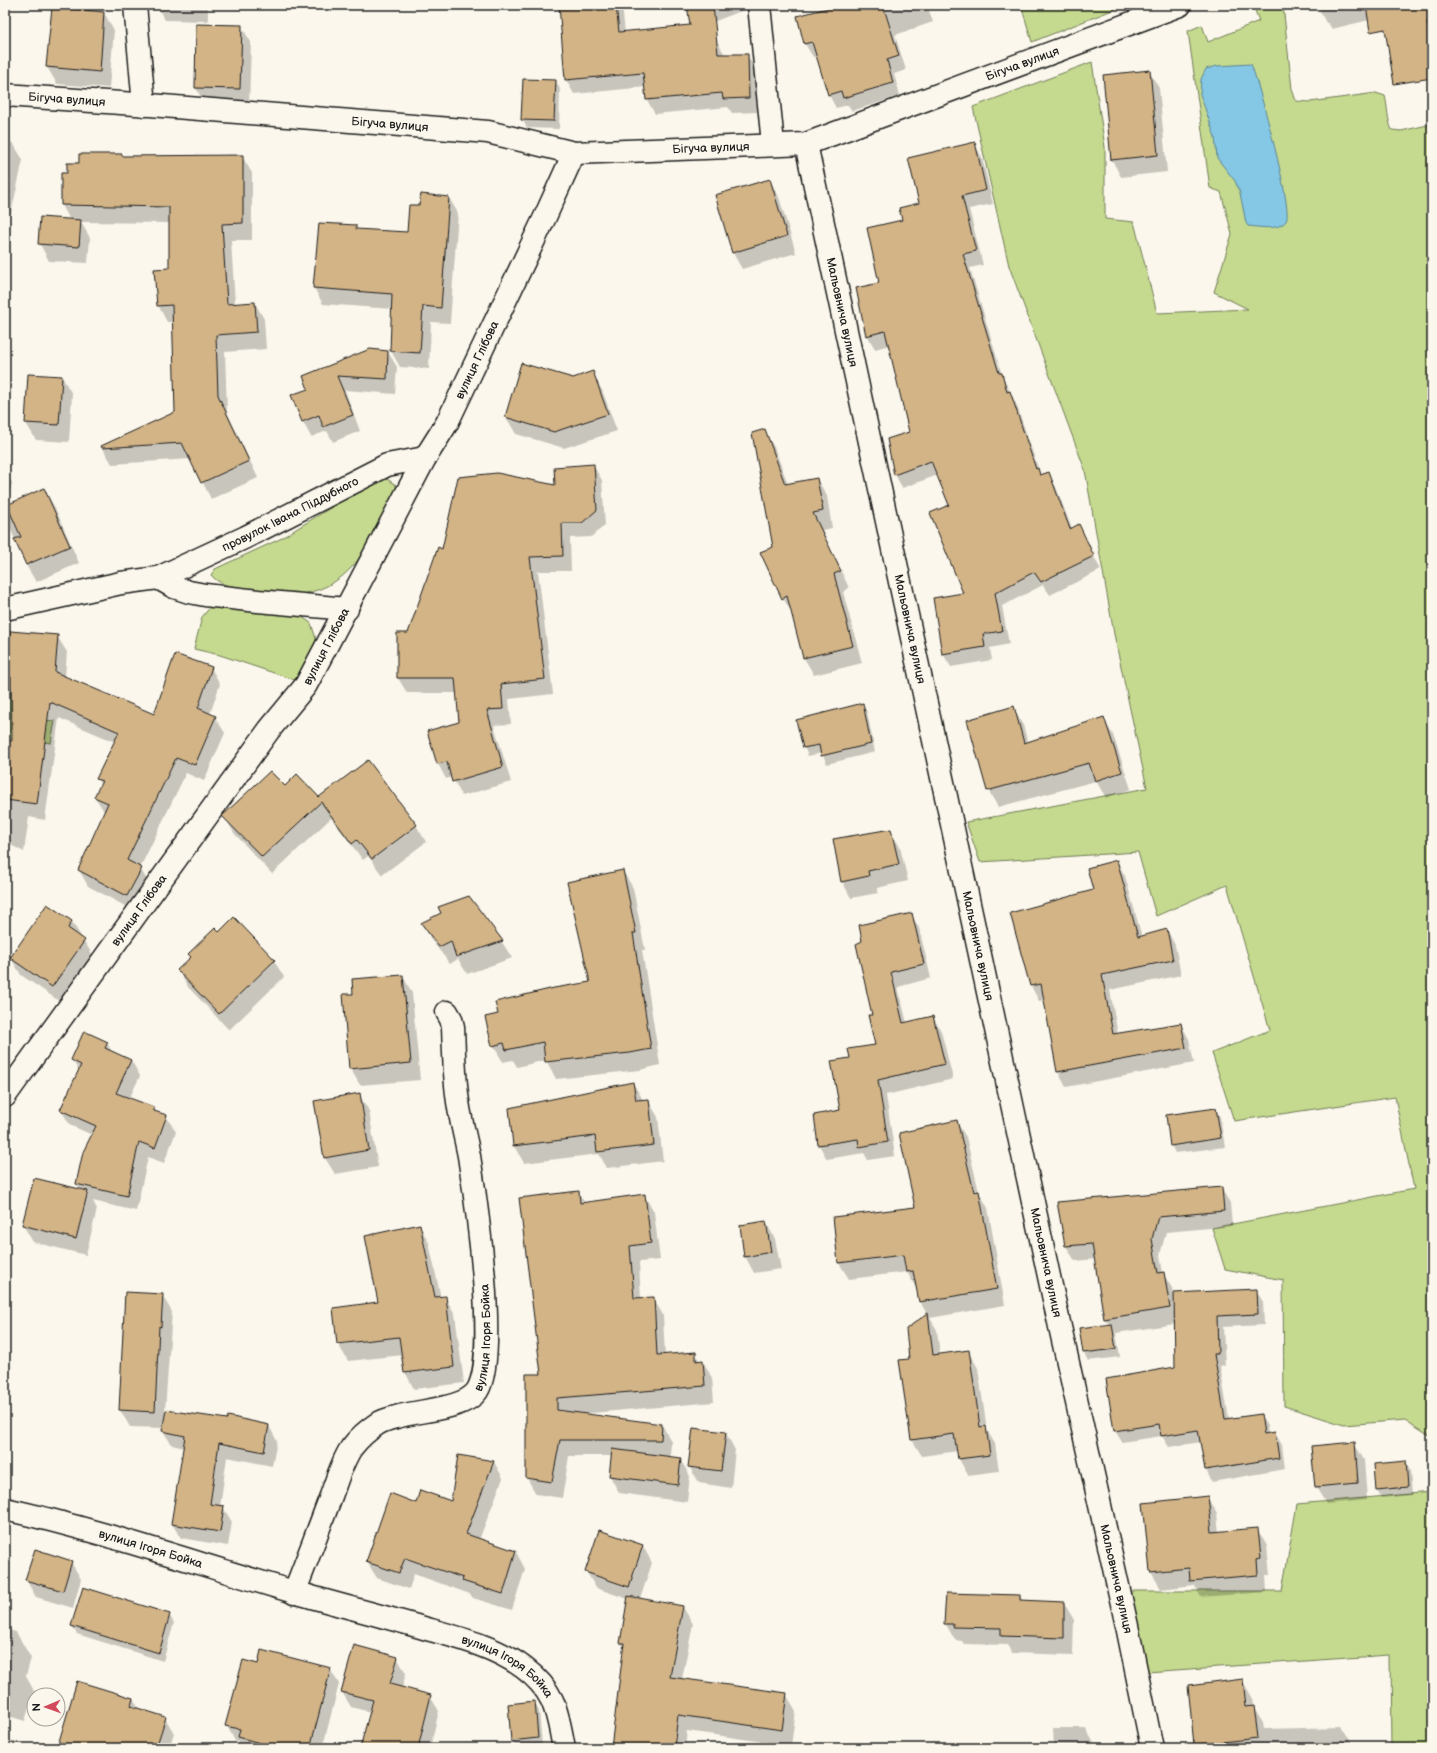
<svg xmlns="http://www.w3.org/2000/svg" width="1437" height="1753" viewBox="0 0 1437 1753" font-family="'Balsamiq Sans',sans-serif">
  <rect width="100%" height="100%" fill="#fbf7ec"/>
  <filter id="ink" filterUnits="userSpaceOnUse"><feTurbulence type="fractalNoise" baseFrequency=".025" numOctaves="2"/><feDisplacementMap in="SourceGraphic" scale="8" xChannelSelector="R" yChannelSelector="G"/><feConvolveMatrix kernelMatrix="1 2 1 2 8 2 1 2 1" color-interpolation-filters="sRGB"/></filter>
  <g filter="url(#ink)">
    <path fill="#c5da8f" stroke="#707b56" d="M1021,5h92l2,4 -83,33z
      M1253,5h30l9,84 4,12 14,1 66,-9 9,3c3,12 2,23 7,34l9,1 31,-7v1326l-1,-13 -26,-17 -61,5 -60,-19 -1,-126 -58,-11 -13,-41 202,-39 -19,-92 -161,24 -22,-68 58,-23 -43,-145 -71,31 -18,-64 -158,10 -14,-40 181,-34 -33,-154 -29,-164 -76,-204 -36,-159 119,-45 13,85v72l29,3 23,91 91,-4 -34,-17 18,-58 -11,-42 -11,-4 -22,-157 14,-6 6,17 51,-21z
      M377,479h10l9,6 1,6c-22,40 -37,88 -86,101 -16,5 -36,0 -52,-1 -15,-2 -38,-3 -48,-16l4,-6 65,-30z
      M212,605l87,10 12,8 5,16 -1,11 -20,30 -75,-25 -26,-6 8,-32z
      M5,693h14l-1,25 37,3 -4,22 -46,-5z
      M1432,1492v256h-40l-1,-93 -244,17 -16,-81h151l15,-87z"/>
    <path fill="#85c8e6" stroke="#5b8395" d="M1251,64c7,17 43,147 35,157 -7,10 -27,6 -38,5l-2,-3 -6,-30 -5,-12 -18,-23 -2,-21 -15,-43 1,-15 5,-10 11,-3z"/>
    <path fill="#0003" d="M160,5h48v16l-43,-1 -5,-8z
      M581,5h41l3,28 91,6 9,16h22l9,14 1,43 -25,1 -4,-6 -73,7 -8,-14 -1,-13 -72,7 -8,-14z
      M688,5h52l1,6 -43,17z
      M843,5h84l6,17 -38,13 11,35 -12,4 6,22 -48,15 -4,-6 -12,3 -7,-13 -12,-39 -4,1 -8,-13z
      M1129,5h25l-20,10z
      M1317,5h75l2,9 -62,15 -4,-6h-2z
      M53,8l51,5 10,17 -5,58 -52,-4 -10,-17z
      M241,26l10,16 -2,64 -44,-1 -9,-17z
      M1149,71l10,17 8,84 -46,5 -9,-17 -8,-85z
      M556,81l4,8 -1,40 -32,-1 -5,-9z
      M5,141l8,2 10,17 -12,54 -6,-2z
      M974,143l8,14 11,47 -24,5 14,56 -13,3 32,107 15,31 22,65 2,5 7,-3 8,14 16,42 6,-3 23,44 -51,25 -7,-10 -41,21 7,38 -19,4 2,12 -41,7 -8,-13 22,-60 -15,-88 -12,-31 -36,13 -7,-14 16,-41 -21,-88 -15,4 -8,-14 13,-51 24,-64 16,-16z
      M122,155l1,2 119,-1 10,17v67h-21l4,64 20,-1 9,16 2,30 -41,3 2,60 31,66 -47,21 -20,-40 -79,5 -10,-17 74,-35 -3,-90h-6l-9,-17 12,-36v-46l-89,-1 9,16 -2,25 -39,-2 -9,-17 30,-24 -8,-15v-31h6l12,-10z
      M770,180l9,17 17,56 -54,16 -9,-16z
      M449,198l9,15 -8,110 -19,-1 -2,47 -29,-2 -9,-16 1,-42 -69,-5 -9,-16 41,-62 2,4 51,3 12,-27z
      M388,352l9,15 -2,27 -50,-4 15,41 -27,11 -6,-11 -16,6 -8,-15 -10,-26 16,-7 -5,-12z
      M592,373l10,17 15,41 -53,17 -48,-14 -10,-17 67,-38z
      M29,375l33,2 10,17 -3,48 -33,-2 -10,-17z
      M764,431l10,16 14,37 29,-5 10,17 5,32 -10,2 27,58 -6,4 19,71 -48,12 -10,-17 -11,-43 -10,-17 -9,-51z
      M593,465l9,15 3,45 -14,12 -21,1 1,33h-33l15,123 -44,5 2,25 -17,1 17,57 -49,14 -10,-19 -6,2 -8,-15 -9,-32 31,-9 -3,-30h-50l-9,-15 10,-44 35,-84z
      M5,471l7,12 -6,23 38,-17 10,17 25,57 -43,19 -10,-17 -21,-48z
      M57,636l10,16 -2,25 90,38 56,-47 9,16 -10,30 5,3 10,16 -21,48 -18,-8 -46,95 10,17 -14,27 -48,-26 -9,-16 26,-57 -10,-16 6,-12 -4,-6 18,-37 -56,-24 -14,102 -16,-3 -5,35 -19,-10v-101l8,1 -1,-43 -7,1v-61z
      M862,704l5,8 8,40 -48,12 -5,-11 -14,3 -4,-9z
      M1013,708l10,17 5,18 75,-25 10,17 18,54 -25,9 -10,-17 -98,26 -10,-17z
      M285,787l131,38 10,17 -44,33 -14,-19 -5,4 -32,-42 -59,56 -38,-41 -10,-17z
      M890,830l10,17 8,34 -31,7 1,5 -27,5 -9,-17z
      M1117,861l8,15 17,61 25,-7 8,15 6,30 -71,15 8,45 63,-11 8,15 5,24 -128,24 -8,-15 -13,-72 -6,1 -8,-15z
      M623,871l10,17 12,62h-3l18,115 -20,5 -84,9 -10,-19 -29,7 -4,-7 -10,2 -10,-17 6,-30 92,-32z
      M469,897l33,45 10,16 -45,16 -9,-15 -8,5 -18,-23 -9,-17z
      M47,905l25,17 22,35 -32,46 -41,-28 -10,-17z
      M911,914l8,14 12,50 -33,9 9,36 26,-6 8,14 12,48 -67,16 9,61 -27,4 -4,-7 -37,6 -8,-14 -4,-29 26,-5 10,-53 25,-12 -3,-31z
      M274,961l10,16 -55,53 -41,-43 -10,-17z
      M403,976l9,17 8,87 -60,5 -10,-17 4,-74z
      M107,1043l5,9 19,8 9,16 -11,23 25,9 3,5 9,3 10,16 -12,31 -16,-6 -12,54 -43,-10 4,8 -11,46 -53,-13 -10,-17 11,-46 47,11 -4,-6 15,-49 -22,-10 -9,-15 18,-39 -7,-11z
      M633,1083l10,17h5l10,17 5,44 -56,7 -8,-14 -75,9 -10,-17z
      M359,1094l10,17 9,56 -43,7 -10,-16z
      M1216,1109l4,8 5,30 -50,6 -4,-8z
      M956,1121l10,16 13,55 9,16 17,97 -75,13 7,12 3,25 28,-4 10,17 9,62 8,14 4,27 -31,4 -9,-16 -1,-8 -36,5 -10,-16 -12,-79 10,-1 17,-46 -7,-12 -2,-15 -2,1 -9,-16 -58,7 -10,-16 77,-56z
      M1221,1188l9,15 2,23 -66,6 -6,23 3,18 9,15 1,7 83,-5 7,12 1,23 -41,2 2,38 -5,1 9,53 31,-4 7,11 1,8 7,-1 7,12 3,24 -73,13 -6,-12 -5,-28 -32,5 -7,-11 -40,6 -7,-11 61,-63 -1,-44 -59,9 4,24 -32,4 -4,-8 -4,-24 29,-4 -4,-6 -9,-60 -21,2 -9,-15 -8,-43z
      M578,1192l7,11 59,-8 10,17 6,48 -21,2 2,37 12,-1 10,17 2,41 30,-3 5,9 3,-1 9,17 2,24 -133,12 81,11 9,16 -1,16 10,2 10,17 -3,26 -68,-9 -9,-17 2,-20h-43l-7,42 -26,-4 -9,-16 15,-103z
      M766,1222l9,17 6,30 -27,4 -9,-17z
      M420,1226l9,17 12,55 4,-1 10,17 9,69 -50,6 -9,-17 -2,-17 -55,6 -10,-17 41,-41z
      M162,1295l10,17 -7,99 104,15 8,15 -5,25 -45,-9 -7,50h3l9,15 -4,24 -47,-8 -9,-14 12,-76 -12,-3 -9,-14 1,-3 -34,-1 -10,-17z
      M726,1433l9,17 -4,38 -32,-5 -10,-17z
      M1354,1443l10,17 3,40 -41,4 -10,-17z
      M494,1462l9,16 -24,62 37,12 9,17 -13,41 -39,-12 -3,-4 -56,-20 -5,15 -32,-11 -10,-16 85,-60z
      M1406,1462l4,9 2,24 -31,3 -4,-9z
      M1207,1497l10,17 2,19 38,-4 10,17 3,29h-4l1,17 -66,5 -7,-12 -33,4 -10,-17z
      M643,1546l9,17 -12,36 43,8 10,17 -11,55 104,15 10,17 -5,35 -104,-15 -2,17h-73l12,-100 -3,-5 7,-44 -32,-11 -10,-17z
      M71,1562l10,17 -8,29 -37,-11 -10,-17z
      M1020,1596l3,6 41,1 10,17 -1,35 -61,-2 -5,-8 -43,-1 -2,-3 -7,-1 -10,-17z
      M169,1615l5,8 -11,38 -86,-27 -5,-8z
      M5,1629l11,3 15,26 -5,18 8,15 -9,30 -20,-6z
      M397,1658l9,15 -4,15 28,8 9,15 -9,37h-69l9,-36 -19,-5 -9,-15z
      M259,1665l71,4 9,15 -15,58 4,1 3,5h-95l2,-7h-3l-8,-15z
      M1242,1680l10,17 1,10 10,16 1,6 76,-2 10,17v4h-152l-3,-4z
      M133,1698l6,11 26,9 9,15 -5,15h-111z
      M534,1702l5,9 3,35 -26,2 -4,-7z
      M1053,1728h32l9,15v5h-40z"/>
    <path fill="#d3b487" stroke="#1c1c1c" d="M559,5h57l3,27 71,-7 -3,-20h26l5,49h30l1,44 -26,1 -1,-6 -76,7 -3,-27 -78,7z
      M839,5h44l16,51 -12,4 6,23 -50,15 -2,-7 -13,4 -16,-53 -8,2 -7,-28z
      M1366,5h66v16l-5,1 5,29v27l-38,6 -9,-55 -15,3z
      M52,7l52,5 -4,60 -54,-5z
      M196,24l46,1 -2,64 -45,-1z
      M1150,70l8,85 -47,5 -8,-85z
      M523,79l33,1 -2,41 -33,-1z
      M975,142l11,48 -24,6 14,55 -13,3 36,119h3l5,19 3,-1 26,78 2,-1 2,7 9,-3 21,57 9,-5 15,32 -53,26 -7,-10 -39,21 7,38 -19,3 2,13 -43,7 -9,-56 30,-5 -33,-80 19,-8 -18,-44 -37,14 -7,-36 22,-7 -24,-101 -19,5 -10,-48 23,-5 -12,-55 35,-8 -3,-12 20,-5 -11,-45z
      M79,154h43v2l121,-1v68l-21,1 5,80 28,-2 2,30 -41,3 2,60 31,66 -48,22 -19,-40 -80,5 -1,-2 74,-34 -3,-107 -15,1 -3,-37 15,-1v-61l-108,-2v-32h6v-10h12z
      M770,179l17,57 -55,17 -17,-58z
      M421,194l28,3 -8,111 -18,-2 -3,47 -30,-2 2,-57 -79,-6 6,-65 37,2v4l51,3 2,-27h10z
      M40,217l41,3 -2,27 -41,-3z
      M370,349l18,2 -1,28 -50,-3 16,39 -30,12 -4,-12 -17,7 -11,-27 17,-6 -5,-13z
      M521,363l52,15 20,-7 15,43 -54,18 -49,-15z
      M28,374l34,2 -3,49 -34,-2z
      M765,429l20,55 32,-6 6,33 -10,2 28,58 -7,3 19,72 -50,12 -16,-62 -5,3 -22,-47 13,-5 -21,-114z
      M594,464l3,46 -15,13h-20l1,33 -33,1 15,122 -44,5 2,25 -16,1 16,57 -51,15 -5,-20 -10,2 -10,-33 32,-9 -4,-44h-58v-45h11l30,-86 4,2 16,-72 39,-4 58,12 -1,-18z
      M44,488l26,58 -44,19 -12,-26 7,-2 -14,-32z
      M10,631l48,4 -3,37 99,42 21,-60 37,13 -14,41 18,8 -21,49 -19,-7 -49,102 15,8 -15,28 -49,-26 30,-67 -14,-6 8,-16 -6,-2 23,-47 -69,-30 -13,102 -32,-4v-60l7,1 -1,-64h-5z
      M863,703l8,41 -50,12 -2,-11 -16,3 -7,-28z
      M1014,706l10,37 80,-26 18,55 -27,9 -6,-18 -102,28 -20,-71z
      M368,760l49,65 -45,34 -15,-19 -5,4 -31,-42 -59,55 -40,-41 48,-45 15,15 12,-12 22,23z
      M891,829l8,35 -31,7 1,5 -28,6 -8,-43z
      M1117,860l21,77 29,-8 6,31 -71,15 11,59 68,-11 5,25 -129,24 -16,-88 -11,2 -20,-73 83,-23 -6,-22z
      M623,870l13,63h-3l18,116 -21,4 -85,9 -2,-20 -37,8 -2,-7 -12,3 -7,-29 13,-3 -3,-12 59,-14 36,-6 -23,-100z
      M469,896l34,45 -47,16 -5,-16 -12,6 -18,-24 20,-10 -3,-6z
      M47,904l25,17 -4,7 17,12 -33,47 -42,-29z
      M912,913l12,51 -33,8 12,51 30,-7 12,48 -67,16 10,62 -29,5 -1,-8 -40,6 -4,-30 26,-5 -9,-49 19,-3 -2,-9 27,-4 -7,-30h4l-16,-71 6,-3 -3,-16z
      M234,917l41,43 -56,54 -42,-44 14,-13 -3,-3 27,-26 4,4z
      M403,975l8,88 -62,6 -6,-75h10l-1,-15z
      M84,1031l24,11 -3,6 26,12 -15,33 38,14v4l13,4 -12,33 -16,-6 -12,54 -51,-12 7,-32 13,-26 -36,-16 21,-45 -10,-5z
      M633,1082l3,18 13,-1 5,46 -57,7 -2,-16 -82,10 -4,-38z
      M360,1093l9,57 -45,8 -10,-57z
      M1216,1108l5,30 -51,8 -4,-31z
      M957,1120l17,72 5,-1 18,98 -78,13 -6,-31 -7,1 -3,-17 -65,8 -5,-46 82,-10 -16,-74z
      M34,1178l54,13 -12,48 -54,-14z
      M1222,1187l2,24 -66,6 -6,22 6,34 6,-1 6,36 -66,11 -12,-75 -27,2 -8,-44z
      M579,1191l1,12 65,-9 6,49 -21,3 4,52 20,-1 3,58 39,-3v9l7,-1 2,26 -148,12v12l105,14 -1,16h-101l-8,42 -26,-4v-104h15l-22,-176z
      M766,1221l5,31 -27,5 -4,-32z
      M420,1224l15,73 11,-1 8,71 -50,6 -5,-36 -62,7 -4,-36 45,-6 -13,-66z
      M1257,1289l1,25 -41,2 1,38h-4l11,65 36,-5 3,20 11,-2 4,26 -74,12 -7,-40 -37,6 -2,-12 -45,7 -8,-52 69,-12 -1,-74z
      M125,1292l38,2 -2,33 -2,-1 -4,86 -36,-2z
      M928,1313l5,42 36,-5 11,77 6,-1 4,29 -32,4 -4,-25 -43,6 -12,-80 10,-1 -3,-30z
      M1112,1324l4,25 -33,4 -4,-25z
      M166,1410l61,9 1,-3 41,9 -5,27 -45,-9 -9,61 14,2 -4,26 -49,-8 14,-88 -23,-5z
      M693,1428l33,4 -5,39 -33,-4z
      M1355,1442l3,41 -43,4 -4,-41z
      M612,1449l69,9 -3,27 -69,-9z
      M458,1455l36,6 -28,73 50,17 -13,43 -41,-13 1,-3 -58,-20 -6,15 -33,-11 24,-69 26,10 4,-13 31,11z
      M1406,1461l2,26 -32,3 -2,-26z
      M1208,1496l4,36 46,-4 3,30 -4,1 1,16 -68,6 -1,-13 -39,4 -7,-69z
      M599,1530l44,15 -14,42 -44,-15z
      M35,1549l37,12 -9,30 -38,-11z
      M83,1587l87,27 -11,39 -88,-27z
      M946,1593l74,2v5l44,2v36l-63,-2v-8l-48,-1v-3h-9z
      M628,1596l55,10 -13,71 117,16 -5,37 -104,-15 -4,33h-63l13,-105h-4z
      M354,1645l44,12 -8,27 41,11 -13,53h-58l13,-48 -32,-8z
      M261,1650l70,18 -21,80h-32l-40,-11 2,-8 -15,-3 18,-66 15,4z
      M1243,1679l3,28 8,-1 4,32 -64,7 -6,-59z
      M77,1681l56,17 -2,8 35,11 -10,31h-99z
      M535,1701l3,37 -27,3 -3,-37z"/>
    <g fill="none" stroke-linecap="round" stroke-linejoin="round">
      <g stroke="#1c1c1c" stroke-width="25">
        <g id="minor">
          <path d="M135,5l9,100"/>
          <path d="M759,5l14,139"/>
          <path id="s1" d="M5,95l145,10 338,27 86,21 232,-9 374,-139"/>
          <path id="s2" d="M806,144l250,1165 71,317 25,122"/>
          <path d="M158,578l16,9 15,5 16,3 53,6 89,8"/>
          <path id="s3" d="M5,609l116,-26 37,-5 88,-41 141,-72 38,-7"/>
          <path id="s4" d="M5,1096l264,-366 37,-45 119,-227 22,-35 98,-206 29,-64"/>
          <path id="s5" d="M5,1509c98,22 193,55 289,83 44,13 89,24 133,37 33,9 69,18 97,39 32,24 33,44 40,80"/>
          <path id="s6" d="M294,1593c13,-33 25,-65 37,-97 6,-16 11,-35 21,-49 7,-9 16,-17 25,-23 25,-15 85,-11 100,-33 22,-34 -1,-191 -8,-235 -4,-21 -10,-41 -12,-62 -3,-23 -3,-45 -4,-67l-2,-8 -4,-7"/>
        </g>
      </g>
      <use href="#minor" stroke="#fbf7ec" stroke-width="22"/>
    </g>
  </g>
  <g text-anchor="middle" stroke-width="3.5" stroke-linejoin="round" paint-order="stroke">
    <g font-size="12" fill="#1c1c1c" stroke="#fbf7ec">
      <text dy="4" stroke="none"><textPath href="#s1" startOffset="1036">Бігуча вулиця</textPath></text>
      <text dy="4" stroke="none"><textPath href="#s1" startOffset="62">Бігуча вулиця</textPath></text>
      <text dy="4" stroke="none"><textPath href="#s1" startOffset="386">Бігуча вулиця</textPath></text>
      <text dy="4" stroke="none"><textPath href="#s1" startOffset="710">Бігуча вулиця</textPath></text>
      <text dy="4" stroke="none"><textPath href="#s2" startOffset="172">Мальовнича вулиця</textPath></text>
      <text dy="4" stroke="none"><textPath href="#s4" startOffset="877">вулиця Глібова</textPath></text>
      <text dy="4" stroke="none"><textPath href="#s3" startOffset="303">провулок Івана Піддубного</textPath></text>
      <text dy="4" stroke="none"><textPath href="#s2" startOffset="496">Мальовнича вулиця</textPath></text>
      <text dy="4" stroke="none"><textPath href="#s4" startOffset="553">вулиця Глібова</textPath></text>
      <text dy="4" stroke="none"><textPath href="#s4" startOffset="229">вулиця Глібова</textPath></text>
      <text dy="4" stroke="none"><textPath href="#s2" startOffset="820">Мальовнича вулиця</textPath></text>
      <text dy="4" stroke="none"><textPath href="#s2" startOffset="1144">Мальовнича вулиця</textPath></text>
      <text dy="4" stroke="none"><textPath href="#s6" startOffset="353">вулиця Ігоря Бойка</textPath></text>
      <text dy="4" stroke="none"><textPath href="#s5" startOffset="151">вулиця Ігоря Бойка</textPath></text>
      <text dy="4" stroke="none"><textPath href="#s2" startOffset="1468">Мальовнича вулиця</textPath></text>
      <text dy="4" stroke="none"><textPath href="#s5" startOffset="529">вулиця Ігоря Бойка</textPath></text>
    </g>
  </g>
  <rect width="1437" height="1753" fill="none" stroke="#fbf7ec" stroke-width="20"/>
  <rect x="10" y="10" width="1417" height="1733" fill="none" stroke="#1c1c1c" stroke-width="1.5" filter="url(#ink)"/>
  <g transform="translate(46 1707) rotate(268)"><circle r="19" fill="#fbf7ec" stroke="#a29f99"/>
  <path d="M0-3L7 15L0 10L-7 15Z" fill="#d1495b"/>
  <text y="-6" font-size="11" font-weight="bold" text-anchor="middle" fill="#1c1c1c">N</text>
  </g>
</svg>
